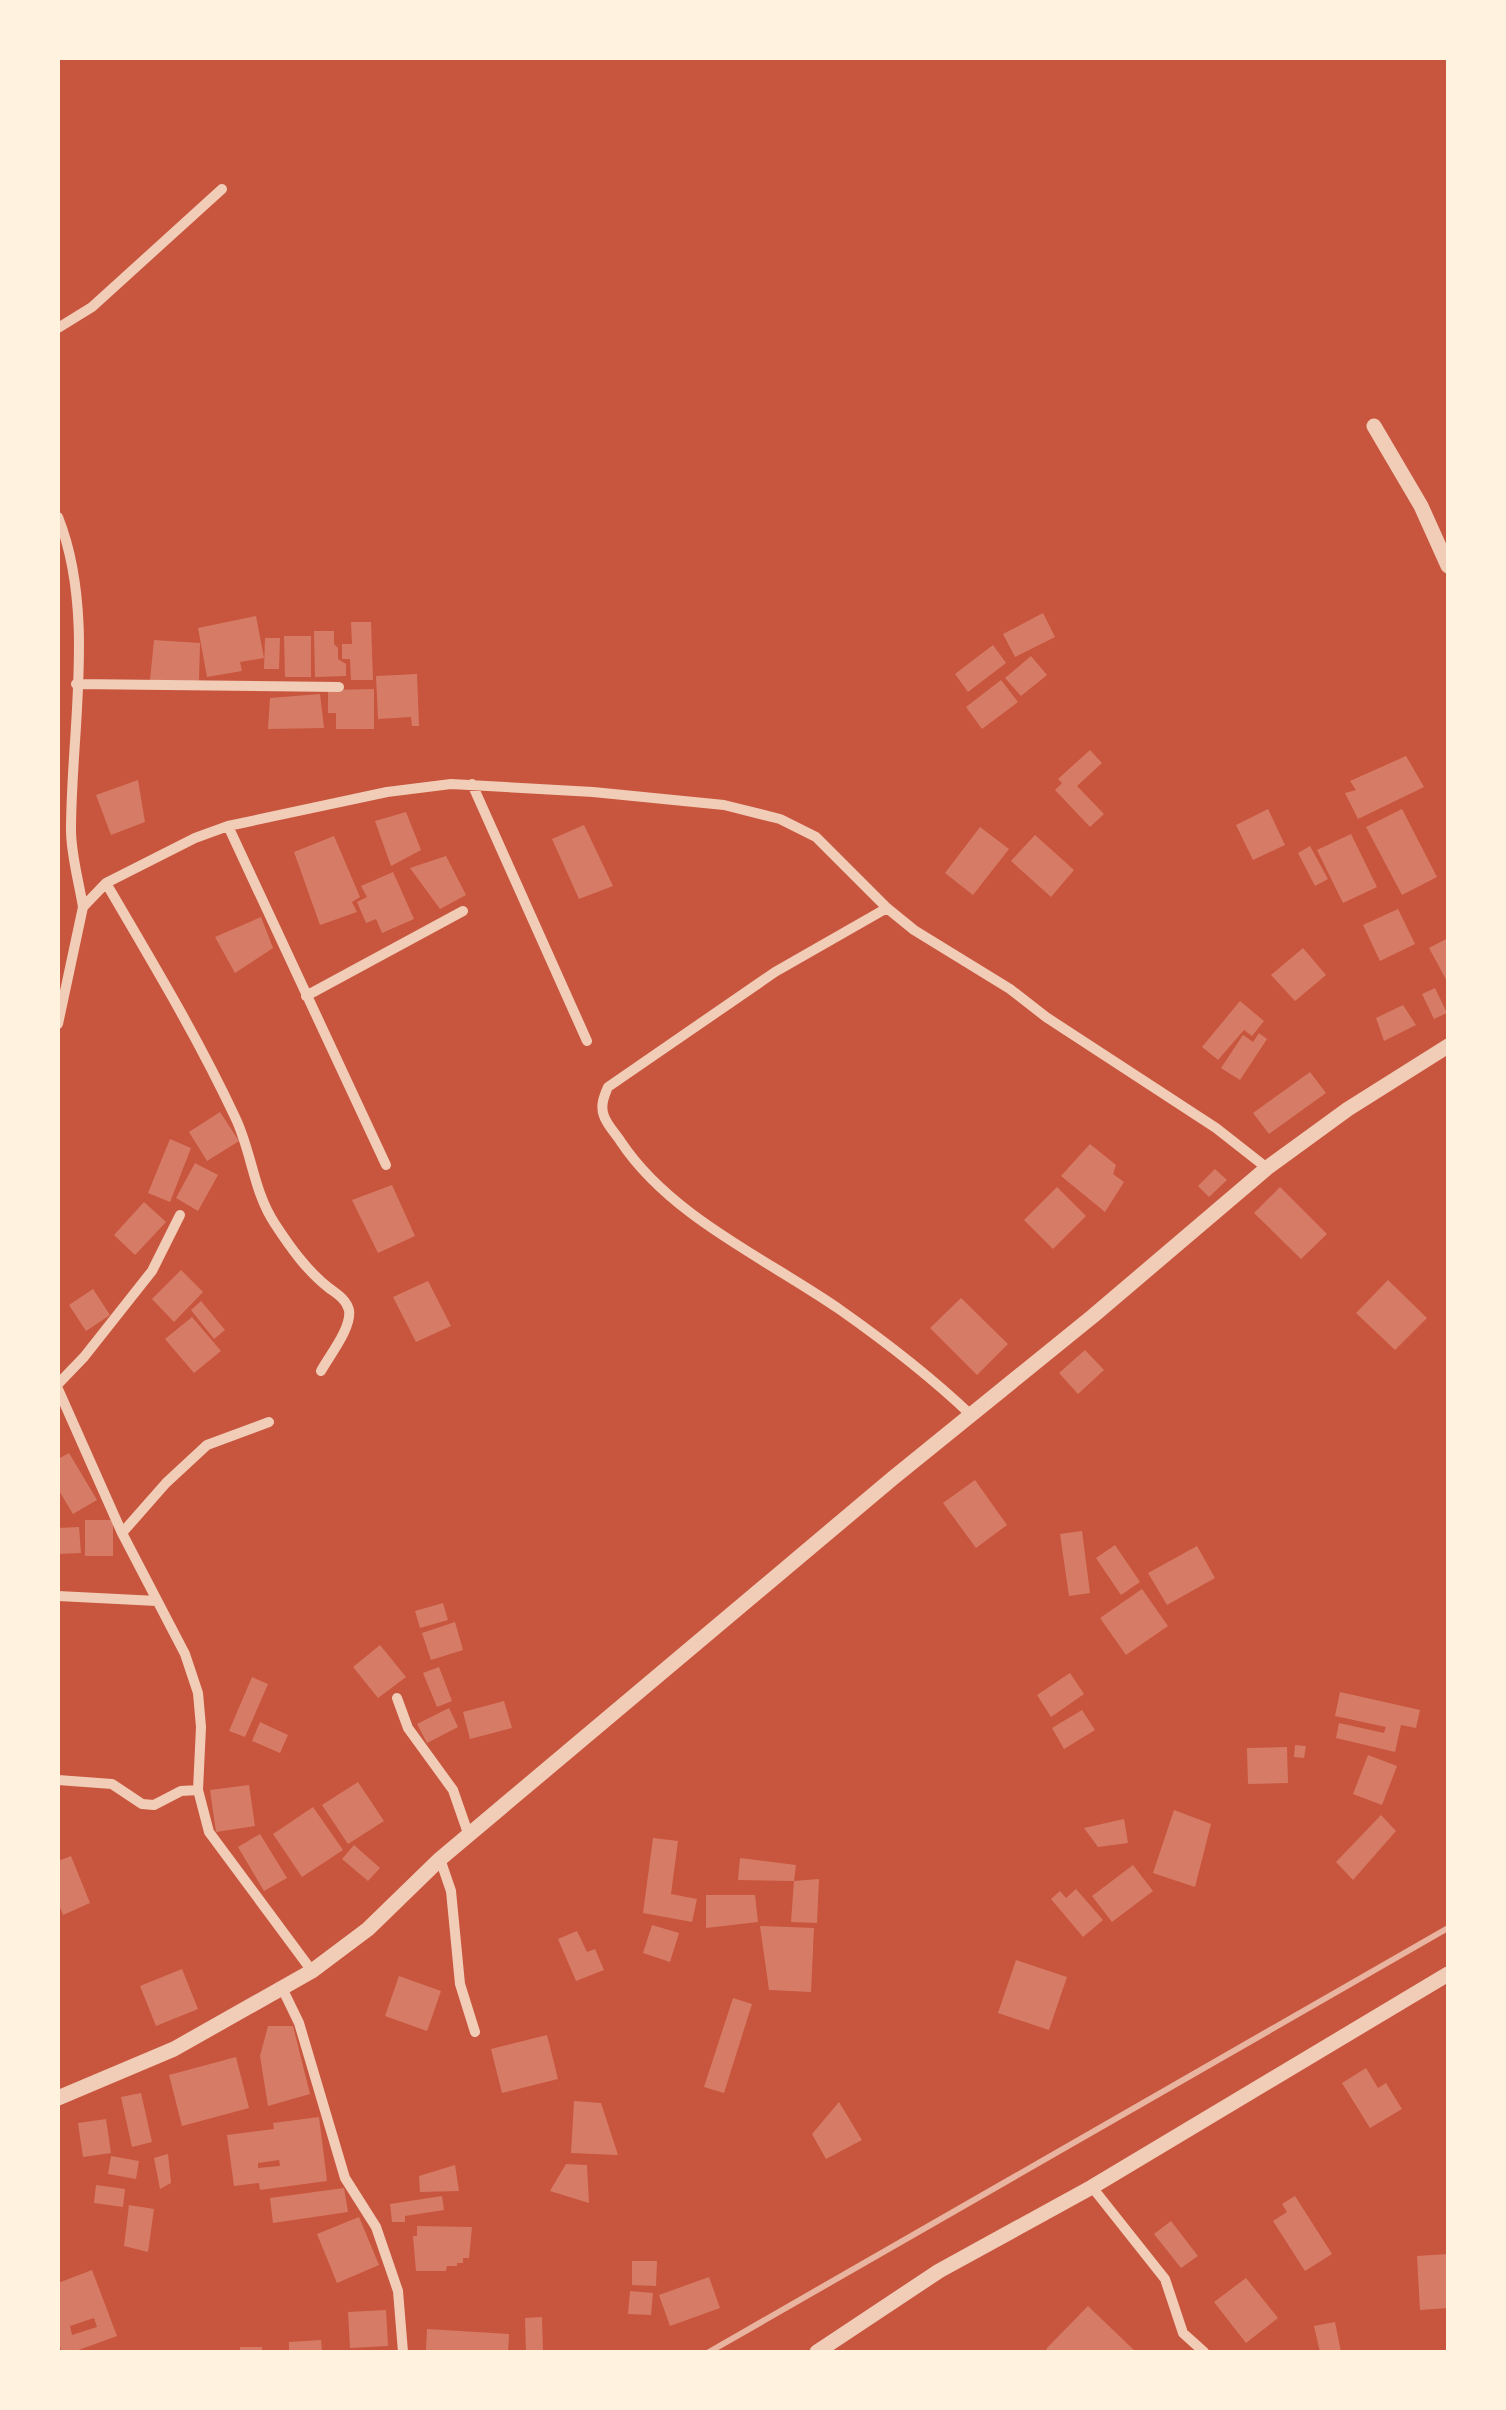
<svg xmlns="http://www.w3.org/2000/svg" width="1506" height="2410" viewBox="0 0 1506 2410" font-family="'Fira Sans',sans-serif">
  <rect width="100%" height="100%" fill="#c8553d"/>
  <path fill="#d67c66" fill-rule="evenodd" d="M1043,613l12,24 -40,20 -12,-23z
    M256,616l8,42 -24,4 2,9 -35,6 -9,-49z
    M351,622h20l2,58h-22l-1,-21h-8v-15h10z
    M314,631h20v13l4,4v11l8,5v12l-31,1z
    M284,636h27v41h-26z
    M265,638h15l-1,31h-15z
    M154,640l46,3 -1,38 -49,-1z
    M993,645l13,18 -38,29 -13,-18z
    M1031,656l16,19 -26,21 -16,-18z
    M417,674l2,52h-7l-1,-9 -33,2 -2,-43z
    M1001,680l17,22 -36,27 -16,-22z
    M374,689v40h-38v-16h-8v-23z
    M320,694l4,34 -56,1 2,-31z
    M1090,750l12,13 -25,23 27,28 -14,13 -35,-37 7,-7 -4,-4z
    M1406,756l18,31 -66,32 -13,-26 11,-3 -6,-9z
    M138,780l7,42 -34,13 -15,-40z
    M1268,809l17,36 -32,15 -17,-35z
    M1402,809l35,68 -35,18 -36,-68z
    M406,812l15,38 -30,16 -16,-45z
    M584,825l29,61 -34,13 -27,-60z
    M980,827l29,22 -36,46 -28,-22z
    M1351,834l26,53 -34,16 -26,-53z
    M1035,835l39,35 -23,27 -40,-36z
    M334,836l26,61 -8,5 5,10 -37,13 -26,-73z
    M1310,846l18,33 -13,7 -17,-33z
    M446,856l20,39 -26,14 -30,-41z
    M393,872l21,47 -32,14 -6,-14 -10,4 -9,-21 10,-5 -6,-11z
    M1398,909l17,35 -35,17 -17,-36z
    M261,917l12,31 -38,25 -20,-36z
    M1448,938v45l-19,-35z
    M1303,948l23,27 -31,26 -24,-26z
    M1435,988l12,25 -13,6 -12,-25z
    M1240,1001l24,20 -12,15 -8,-6 -26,30 -16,-13z
    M1403,1005l13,20 -32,16 -8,-23z
    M1259,1033l8,6 -27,41 -19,-12 22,-33 10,7z
    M1310,1072l16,21 -57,41 -16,-21z
    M220,1112l19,29 -32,20 -18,-29z
    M170,1139l21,9 -21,54 -22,-9z
    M1090,1144l26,21 -3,9 11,8 -19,30 -44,-36z
    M195,1163l23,12 -20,36 -22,-13z
    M1215,1169l12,11 -18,17 -11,-11z
    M392,1185l23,51 -37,17 -26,-53z
    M1057,1187l29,29 -33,33 -29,-29z
    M1280,1187l47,47 -26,25 -47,-46z
    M144,1202l22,20 -31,33 -21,-20z
    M181,1270l22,22 -29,30 -22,-23z
    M1388,1280l39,38 -32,32 -39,-37z
    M428,1281l23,45 -35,16 -23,-45z
    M93,1289l17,26 -24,16 -17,-26z
    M961,1298l47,46 -31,31 -47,-47z
    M201,1301l24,29 -11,9 -23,-29z
    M192,1317l29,34 -27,22 -29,-34z
    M1085,1350l19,20 -26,24 -19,-21z
    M69,1453l28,47 -24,14 -15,-25v-30z
    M975,1480l32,45 -31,23 -33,-45z
    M85,1520h28v36h-28z
    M79,1527l2,26 -23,1v-26z
    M1082,1531l8,62 -21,3 -9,-62z
    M1115,1545l25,37 -19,13 -25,-37z
    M1197,1546l18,32 -48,27 -19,-32z
    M1142,1589l26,37 -42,29 -26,-37z
    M443,1603l5,17 -28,8 -5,-17z
    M455,1622l8,28 -32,10 -9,-27z
    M380,1645l26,32 -28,21 -25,-31z
    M439,1667l13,34 -15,6 -14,-34z
    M1070,1673l14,21 -33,23 -14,-22z
    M252,1677l16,7 -23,53 -16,-6z
    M1340,1692l80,18 -4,18 -15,-3 -6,27 -59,-14 3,-15 45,10 2,-6 -51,-11z
    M504,1701l8,27 -42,11 -7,-27z
    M449,1708l9,19 -31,16 -10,-19z
    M1082,1710l13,20 -31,19 -12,-21z
    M260,1722l28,13 -8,18 -28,-12z
    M1295,1745l11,1 -2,12 -10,-1z
    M1287,1747l1,36 -40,1 -1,-36z
    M1368,1755l29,11 -15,39 -29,-11z
    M358,1782l26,39 -36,23 -26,-39z
    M249,1785l6,41 -39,6 -6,-42z
    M313,1807l30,43 -41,27 -29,-43z
    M1174,1810l37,14 -16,63 -42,-14z
    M1381,1815l15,16 -43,49 -17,-18z
    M1124,1819l4,24 -30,4 -14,-19z
    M260,1834l27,44 -23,13 -26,-44z
    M653,1838l25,3 -7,53 26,5 -5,23 -49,-9z
    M354,1845l26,23 -12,13 -26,-22z
    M71,1856l19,47 -27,12 -5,-13v-41z
    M740,1858l56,7 -2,16 -56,-1z
    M1133,1865l20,26 -41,31 -20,-26z
    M819,1879l-2,44 -26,-1 3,-41z
    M1076,1889l27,31 -20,17 -32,-38 9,-8 6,7z
    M706,1895h49l3,27 -52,6z
    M652,1925l27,8 -9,29 -27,-9z
    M760,1926l54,2 -3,64 -42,-2z
    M577,1931l10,21 8,-3 9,21 -28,11 -18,-42z
    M1016,1960l51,17 -18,53 -51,-17z
    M182,1969l16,40 -42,17 -16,-40z
    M399,1976l42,15 -14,40 -42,-15z
    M733,1998l19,6 -28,89 -20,-6z
    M268,2026h25l17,68 -42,12 -8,-50z
    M547,2035l11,44 -56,14 -11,-44z
    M236,2057l13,51 -67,18 -13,-51z
    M1366,2068l12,20 8,-5 16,26 -32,19 -28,-45z
    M141,2093l11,49 -20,5 -11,-50z
    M574,2101l27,2 17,52 -47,-2z
    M839,2102l23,38 -36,19 -14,-25z
    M319,2117l8,64 -67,9 -1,-7 -25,3 -7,-51 47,-6 -1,-6zM279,2160l1,6 -22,2v-5z
    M106,2119l5,34 -28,4 -5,-34z
    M168,2154l3,29 -11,6 -6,-31z
    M111,2156l28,5 -3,18 -28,-5z
    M566,2164l21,1 2,38 -39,-12z
    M455,2165l4,26 -39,1 -1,-16z
    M96,2185l29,4 -2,18 -29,-4z
    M344,2188l4,24 -75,11 -3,-25z
    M442,2196l2,14 -39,6v6h-13l-2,-18z
    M1295,2196l37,58 -27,17 -32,-50 14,-9 -5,-8z
    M129,2205l25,4 -6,43 -24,-6z
    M359,2217l20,48 -42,18 -20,-49z
    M1171,2221l27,35 -17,12 -27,-34z
    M417,2226l55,1 -3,31h-6v5h-6v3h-10l-1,5h-30l-3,-35h4z
    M1448,2254v54l-28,2 -3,-54z
    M632,2261h25l-1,25 -24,-1z
    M92,2270l25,66 -44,16h-11l-4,-12v-57zM94,2318l3,9 -25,8 -2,-9z
    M709,2277l11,31 -50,18 -11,-31z
    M1246,2278l32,40 -32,25 -32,-41z
    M630,2291l23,2 -2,22 -23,-1z
    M1088,2306l48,46h-86l-4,-3z
    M386,2310l2,36 -38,2 -2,-36z
    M542,2317l1,35h-17l-1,-34z
    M1335,2322l6,30h-21l-6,-26z
    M427,2329l82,5 -1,18 -82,-2z
    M321,2340l1,12h-33v-10z
    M240,2347h22v5h-22z"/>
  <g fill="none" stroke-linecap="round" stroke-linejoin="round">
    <path stroke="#f1ccb7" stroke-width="10" d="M58,328l34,-21 130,-118
      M58,517c38,95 13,213 13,313 0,25 8,52 12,77
      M76,684l263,3
      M472,784l115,257
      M228,826l158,339
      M106,883c45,77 91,153 129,234 17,35 18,74 40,107 15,23 32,47 54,64 8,6 17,11 20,22 3,18 -20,46 -28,61
      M887,908l-112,64 -167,115c-4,9 -8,19 -4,29 3,9 12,18 17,26 50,75 146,117 218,167 47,33 91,67 132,106
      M306,996l157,-85
      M58,1024l25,-117 23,-24 89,-45 33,-12 159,-34 64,-8 142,8 131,13 56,14 36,18 71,71 27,22 96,59 36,28 170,111 51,40
      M58,1384l26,-27 68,-86 28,-56
      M58,1389l64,144 63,121 13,39 3,34 -3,63 11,42 103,139
      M122,1533l44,-50 41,-38 62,-23
      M58,1596l99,5
      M397,1698l11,30 45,62 16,46
      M58,1780l54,4 30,20 12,1 27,-14 17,-1
      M440,1859l11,32 9,93 15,48
      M283,1990l16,33 46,155 31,49 22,64 5,61
      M1092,2187l73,92 18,54 21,19"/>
    <path stroke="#f1ccb7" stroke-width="15" d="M1374,426l47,80 27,60
      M58,2098l116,-49 138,-78 56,-42 72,-70 453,-381 200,-162 174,-148 81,-59 100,-63
      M817,2352l122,-81 153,-84 356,-213"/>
    <path stroke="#e9b49f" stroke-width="6" d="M709,2352l739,-424"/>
  </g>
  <rect width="1506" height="2410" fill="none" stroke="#fff3e0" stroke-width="120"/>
</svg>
